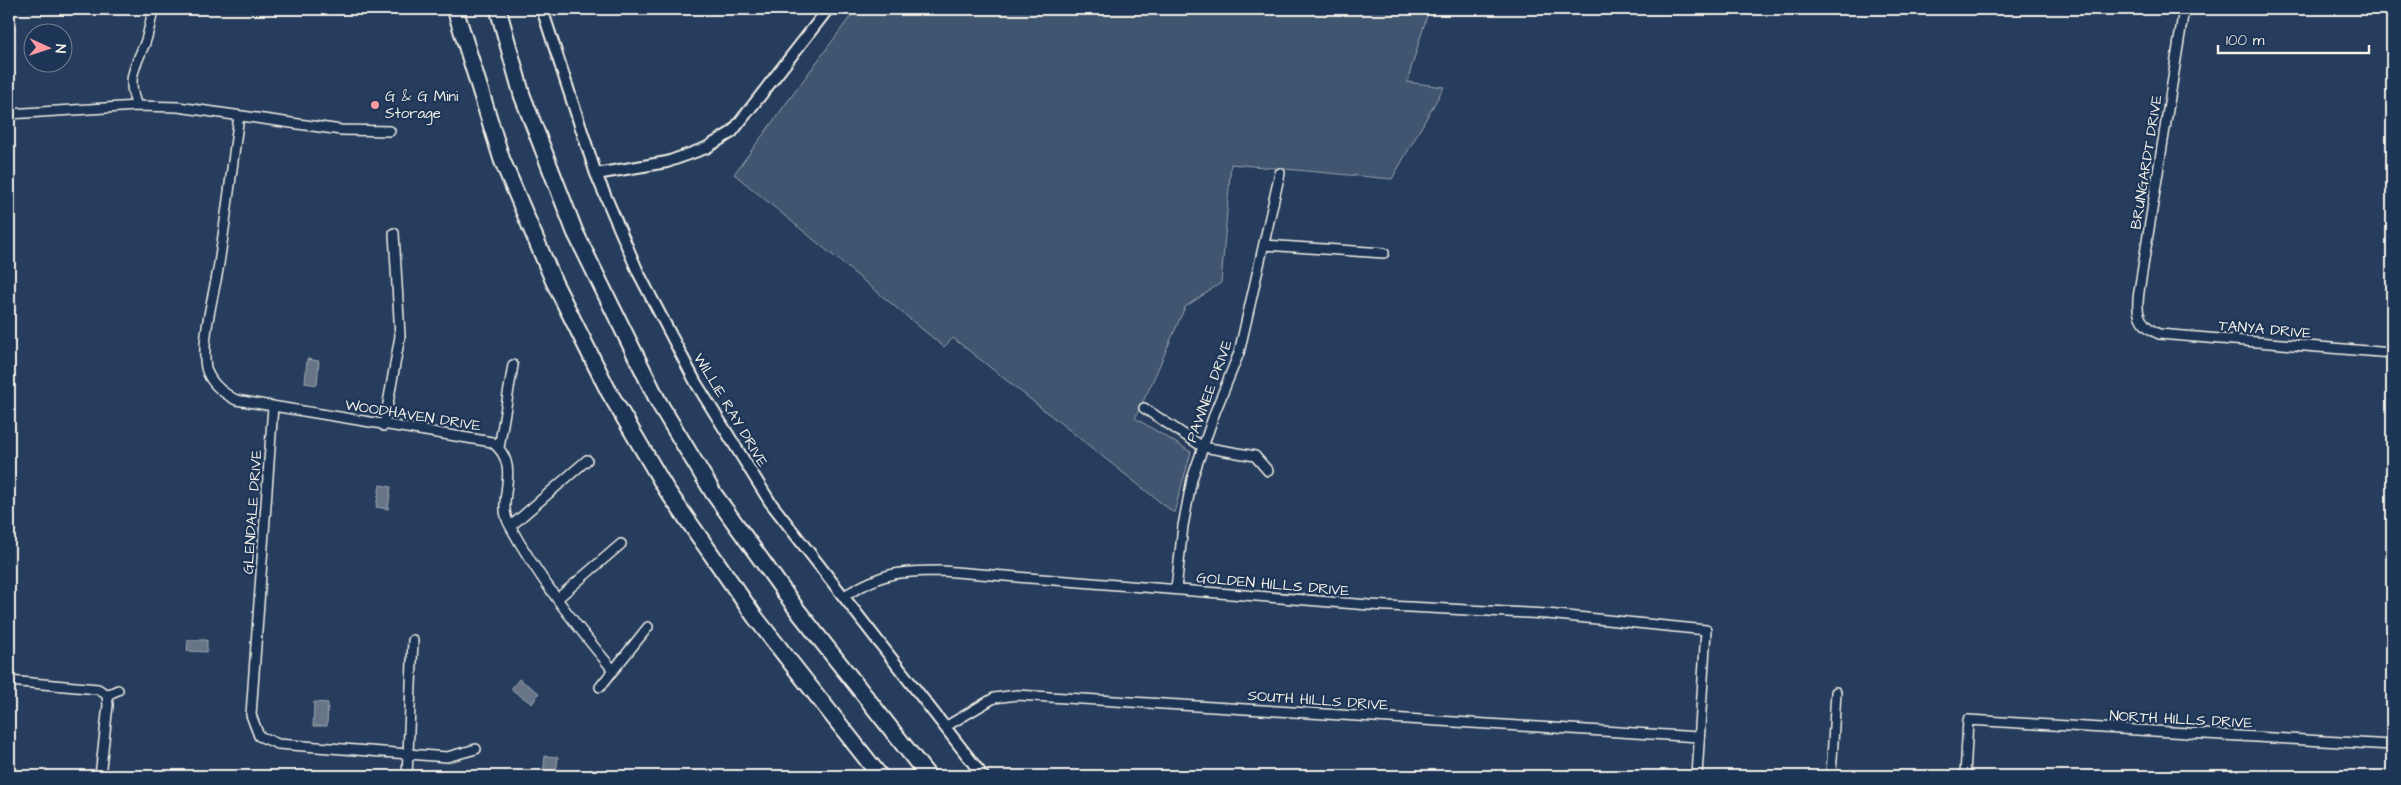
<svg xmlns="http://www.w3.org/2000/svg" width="2401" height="785" viewBox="0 0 2401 785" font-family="'Architects Daughter',sans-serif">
  <rect width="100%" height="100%" fill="#263d5d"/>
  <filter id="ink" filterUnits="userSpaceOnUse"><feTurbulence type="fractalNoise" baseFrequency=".02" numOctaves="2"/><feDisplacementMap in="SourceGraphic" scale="10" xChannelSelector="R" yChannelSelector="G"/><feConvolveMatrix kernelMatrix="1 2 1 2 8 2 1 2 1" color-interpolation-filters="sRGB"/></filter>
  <g filter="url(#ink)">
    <path fill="#40546f" stroke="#9aa2ac" d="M856,9h573l-22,73 37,5 -52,92 -161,-15 -10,119 -36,24 -34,78 -16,33 56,34 -17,61 -221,-175 -9,9 -210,-173z"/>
    <path fill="#677588" stroke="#9fa7ae" d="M307,359l12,2 -2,24 -12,-2z
      M380,485l11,2 -3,22 -12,-2z
      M188,640h19v12l-20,-1z
      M519,679l20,14 -7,11 -21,-15z
      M314,702l14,1 -1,23h-14z
      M545,756l13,1 -2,19h-13z"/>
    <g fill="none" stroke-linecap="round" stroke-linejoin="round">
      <g stroke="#f4f1e8" stroke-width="12">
        <path id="minor" d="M2184,9l-43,270c-4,25 -9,43 18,55l233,19
          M137,106c-11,-27 -2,-39 8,-63 4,-11 6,-23 8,-34
          M9,114l128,-8 41,1 163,23 49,1
          M239,116c-7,51 -13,103 -21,154 -5,28 -17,70 -12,98 4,15 17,25 30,32l256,42c32,25 3,56 17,82 28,52 66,100 104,146
          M1264,245l120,8
          M273,406l-22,309 8,21 19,8 169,13 29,-8
          M1144,408l59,39 52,9 13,15
          M384,426l16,-90 -6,-103
          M499,448l14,-83
          M511,526l76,-66
          M1176,589l7,-63 9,-47 23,-67 24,-59 41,-180
          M844,596c39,-23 52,-25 98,-25l427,34 178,9 159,16 -9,146
          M557,599l64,-55
          M9,681l89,8 9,6 1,10 -8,71
          M600,687l48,-60
          M107,695l11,-5
          M945,727l49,-29 23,-3 682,42
          M407,776l6,-136
          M1831,776l5,-84
          M1965,776l3,-56 424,25"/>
      </g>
      <g stroke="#f4f1e8" stroke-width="14">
        <path id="tertiary" d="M542,9l54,165 42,98 58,111 74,119 213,274
          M596,174l71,-12 39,-14 26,-16 96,-123"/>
      </g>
      <g stroke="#f4f1e8" stroke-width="19">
        <path id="motorway" d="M455,9l47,151 52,122 55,110 57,97 89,128 125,159
          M498,9l24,86 53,137 84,171 55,91 84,117 130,165"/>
      </g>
      <use href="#minor" stroke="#1d3557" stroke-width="9"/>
      <use href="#tertiary" stroke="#1d3557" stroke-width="10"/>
      <use href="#motorway" stroke="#1d3557" stroke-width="15"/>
    </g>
  </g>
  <circle fill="#ff9aa2" stroke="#1d3557" stroke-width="2" cx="375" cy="105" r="5"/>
  <g text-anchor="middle" stroke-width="4.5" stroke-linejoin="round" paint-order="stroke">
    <g font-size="15" fill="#f4f1e8" stroke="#1d3557" text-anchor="start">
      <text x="385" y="101">G &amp; G Mini<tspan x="385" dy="17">Storage</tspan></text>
    </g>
    <g font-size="15" fill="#f4f1e8" stroke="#1d3557">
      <text transform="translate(2146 162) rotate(-81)" y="5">BRUNGARDT DRIVE</text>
      <text transform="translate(2265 329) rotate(5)" y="5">TANYA DRIVE</text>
      <text transform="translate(1209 391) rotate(-70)" y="5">PAWNEE DRIVE</text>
      <text transform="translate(731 410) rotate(59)" y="5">WILLIE RAY DRIVE</text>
      <text transform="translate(413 415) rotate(9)" y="5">WOODHAVEN DRIVE</text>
      <text transform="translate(252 512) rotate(-86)" y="5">GLENDALE DRIVE</text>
      <text transform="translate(1273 584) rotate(5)" y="5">GOLDEN HILLS DRIVE</text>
      <text transform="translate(1318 700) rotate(4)" y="5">SOUTH HILLS DRIVE</text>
      <text transform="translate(2181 719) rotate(3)" y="5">NORTH HILLS DRIVE</text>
    </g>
  </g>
  <rect width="2401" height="785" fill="none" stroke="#1d3557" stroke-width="30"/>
  <rect x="15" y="15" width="2371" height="755" fill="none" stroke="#f4f1e8" stroke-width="2" filter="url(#ink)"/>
  <g transform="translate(48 48) rotate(93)"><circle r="24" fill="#1d3557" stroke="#738091"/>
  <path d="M0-4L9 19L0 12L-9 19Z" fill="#ff9aa2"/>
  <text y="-8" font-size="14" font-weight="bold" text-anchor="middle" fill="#f4f1e8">N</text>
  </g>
  <path d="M2218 45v8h151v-8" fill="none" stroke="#f4f1e8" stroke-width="2.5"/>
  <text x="2226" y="45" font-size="15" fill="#f4f1e8" stroke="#1d3557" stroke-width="4" paint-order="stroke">100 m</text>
</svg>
